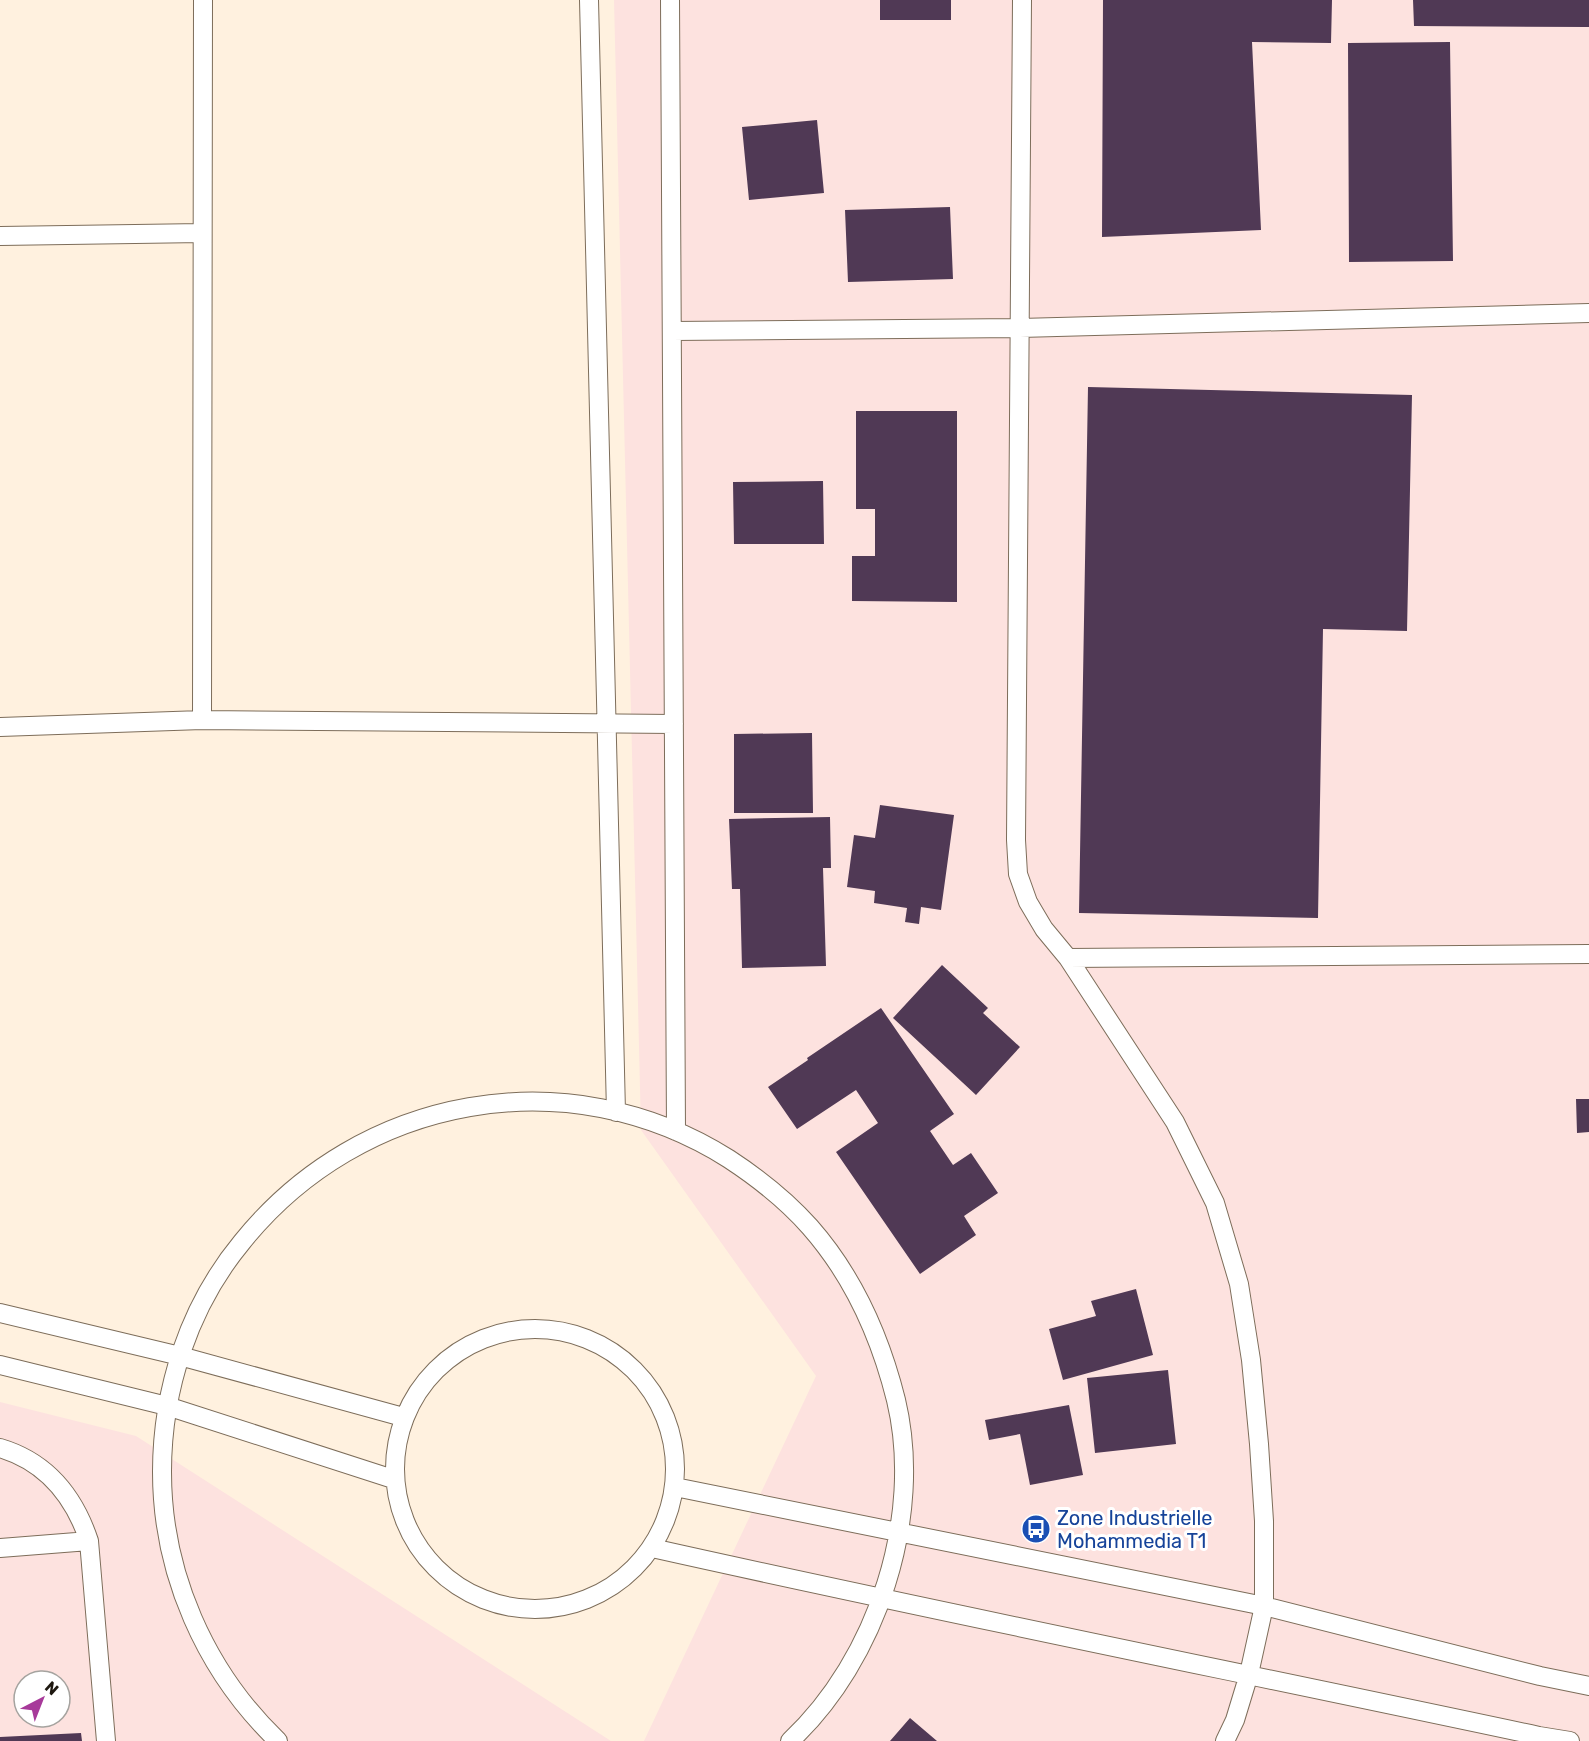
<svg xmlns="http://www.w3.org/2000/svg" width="1589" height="1741" viewBox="0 0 1589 1741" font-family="Rubik,sans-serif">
  <rect width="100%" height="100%" fill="#fff1df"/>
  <path fill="#fde2df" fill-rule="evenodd" d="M614,0h975v1741h-945l172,-365 -175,-246z
    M0,1402l136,34 475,305h-611zM24,1681h36v36h-36z"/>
  <path fill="#503955" d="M880,0h71v20h-71z
    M1103,0h229l-1,43 -79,-1 9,188 -159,7z
    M1413,0h176v27l-175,-1z
    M1450,42l3,219 -104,1 -1,-219z
    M817,120l7,73 -75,7 -7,-73z
    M950,207l3,72 -105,3 -3,-72z
    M1088,387l324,8 -5,236 -84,-2 -5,289 -239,-5z
    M856,411h101v191l-105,-1v-45h23v-47h-19z
    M823,481l1,63h-90l-1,-62z
    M812,733l1,80h-79v-79z
    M880,805l74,10 -13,95 -20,-3 -2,17 -14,-2 2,-14 -33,-5 1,-12 -28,-4 7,-52 21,3z
    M830,817l1,51h-8l3,98 -84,2 -2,-79h-8l-3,-70z
    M942,965l46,43 -5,5 37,34 -44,48 -83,-77z
    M881,1008l73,106 -24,17 23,34 18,-12 27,40 -34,23 12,19 -56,39 -84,-122 42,-29 -22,-33 -59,39 -29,-42 40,-27 -1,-2z
    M1576,1099h13v33l-12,1z
    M1136,1289l17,66 -90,25 -14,-51 47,-13 -5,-15z
    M1168,1370l8,74 -81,9 -8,-75z
    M1069,1405l14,70 -53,10 -10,-51 -31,6 -4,-20z
    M910,1718l27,23h-47z
    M81,1733l1,8h-82v-4z"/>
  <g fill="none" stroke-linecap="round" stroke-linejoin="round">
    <g stroke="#7d6d5a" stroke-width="20">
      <path id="lane" d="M589,0l27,1112
        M670,0l6,1131
        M1022,0l-6,840 2,34 10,28 16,27 24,29 107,164 40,81 24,81 12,76 8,84 5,77v85l-15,68 -14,46 -10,21
        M0,236l202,-3
        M672,331l348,-3 569,-15
        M202,720l1,-720
        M0,727l202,-7 472,4
        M1068,958l521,-4
        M0,1313l180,43 223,61
        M395 1469a140 140 0 1 1 280 0a140 140 0 1 1-280 0Z
        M0,1365l167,41 226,73
        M0,1448c47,14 74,48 89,93l17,200
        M675,1487l589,119 276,70 49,10
        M0,1548l89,-7
        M652,1548c295,66 591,125 887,188l31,5
        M278,1741c-73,-70 -116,-168 -116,-269 0,-83 27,-166 80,-230 118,-147 326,-185 487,-83 29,19 58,42 81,68 44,50 70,109 86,173 28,117 -19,260 -106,341"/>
    </g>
    <use href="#lane" stroke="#fff" stroke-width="18"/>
  </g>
  <defs>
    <g id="bus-disc" transform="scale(1.5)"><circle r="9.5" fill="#1a4fb4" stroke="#fff"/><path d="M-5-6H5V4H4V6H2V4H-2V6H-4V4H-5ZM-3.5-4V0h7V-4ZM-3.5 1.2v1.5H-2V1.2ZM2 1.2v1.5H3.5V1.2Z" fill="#fff"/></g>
  </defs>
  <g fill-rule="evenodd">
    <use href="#bus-disc" x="1036" y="1529"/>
  </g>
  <g text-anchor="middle" stroke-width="6" stroke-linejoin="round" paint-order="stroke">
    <g font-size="20" fill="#164399" stroke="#fff" text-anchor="start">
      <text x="1057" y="1525">Zone Industrielle<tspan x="1057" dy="23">Mohammedia T1</tspan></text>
    </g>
  </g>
  <g transform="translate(42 1699) rotate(42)"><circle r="28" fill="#ffffff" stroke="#a5a39f" stroke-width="1.5"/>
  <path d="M0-4.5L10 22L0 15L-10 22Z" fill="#a73a9a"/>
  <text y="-9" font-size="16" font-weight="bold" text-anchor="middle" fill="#1e1810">N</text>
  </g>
</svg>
